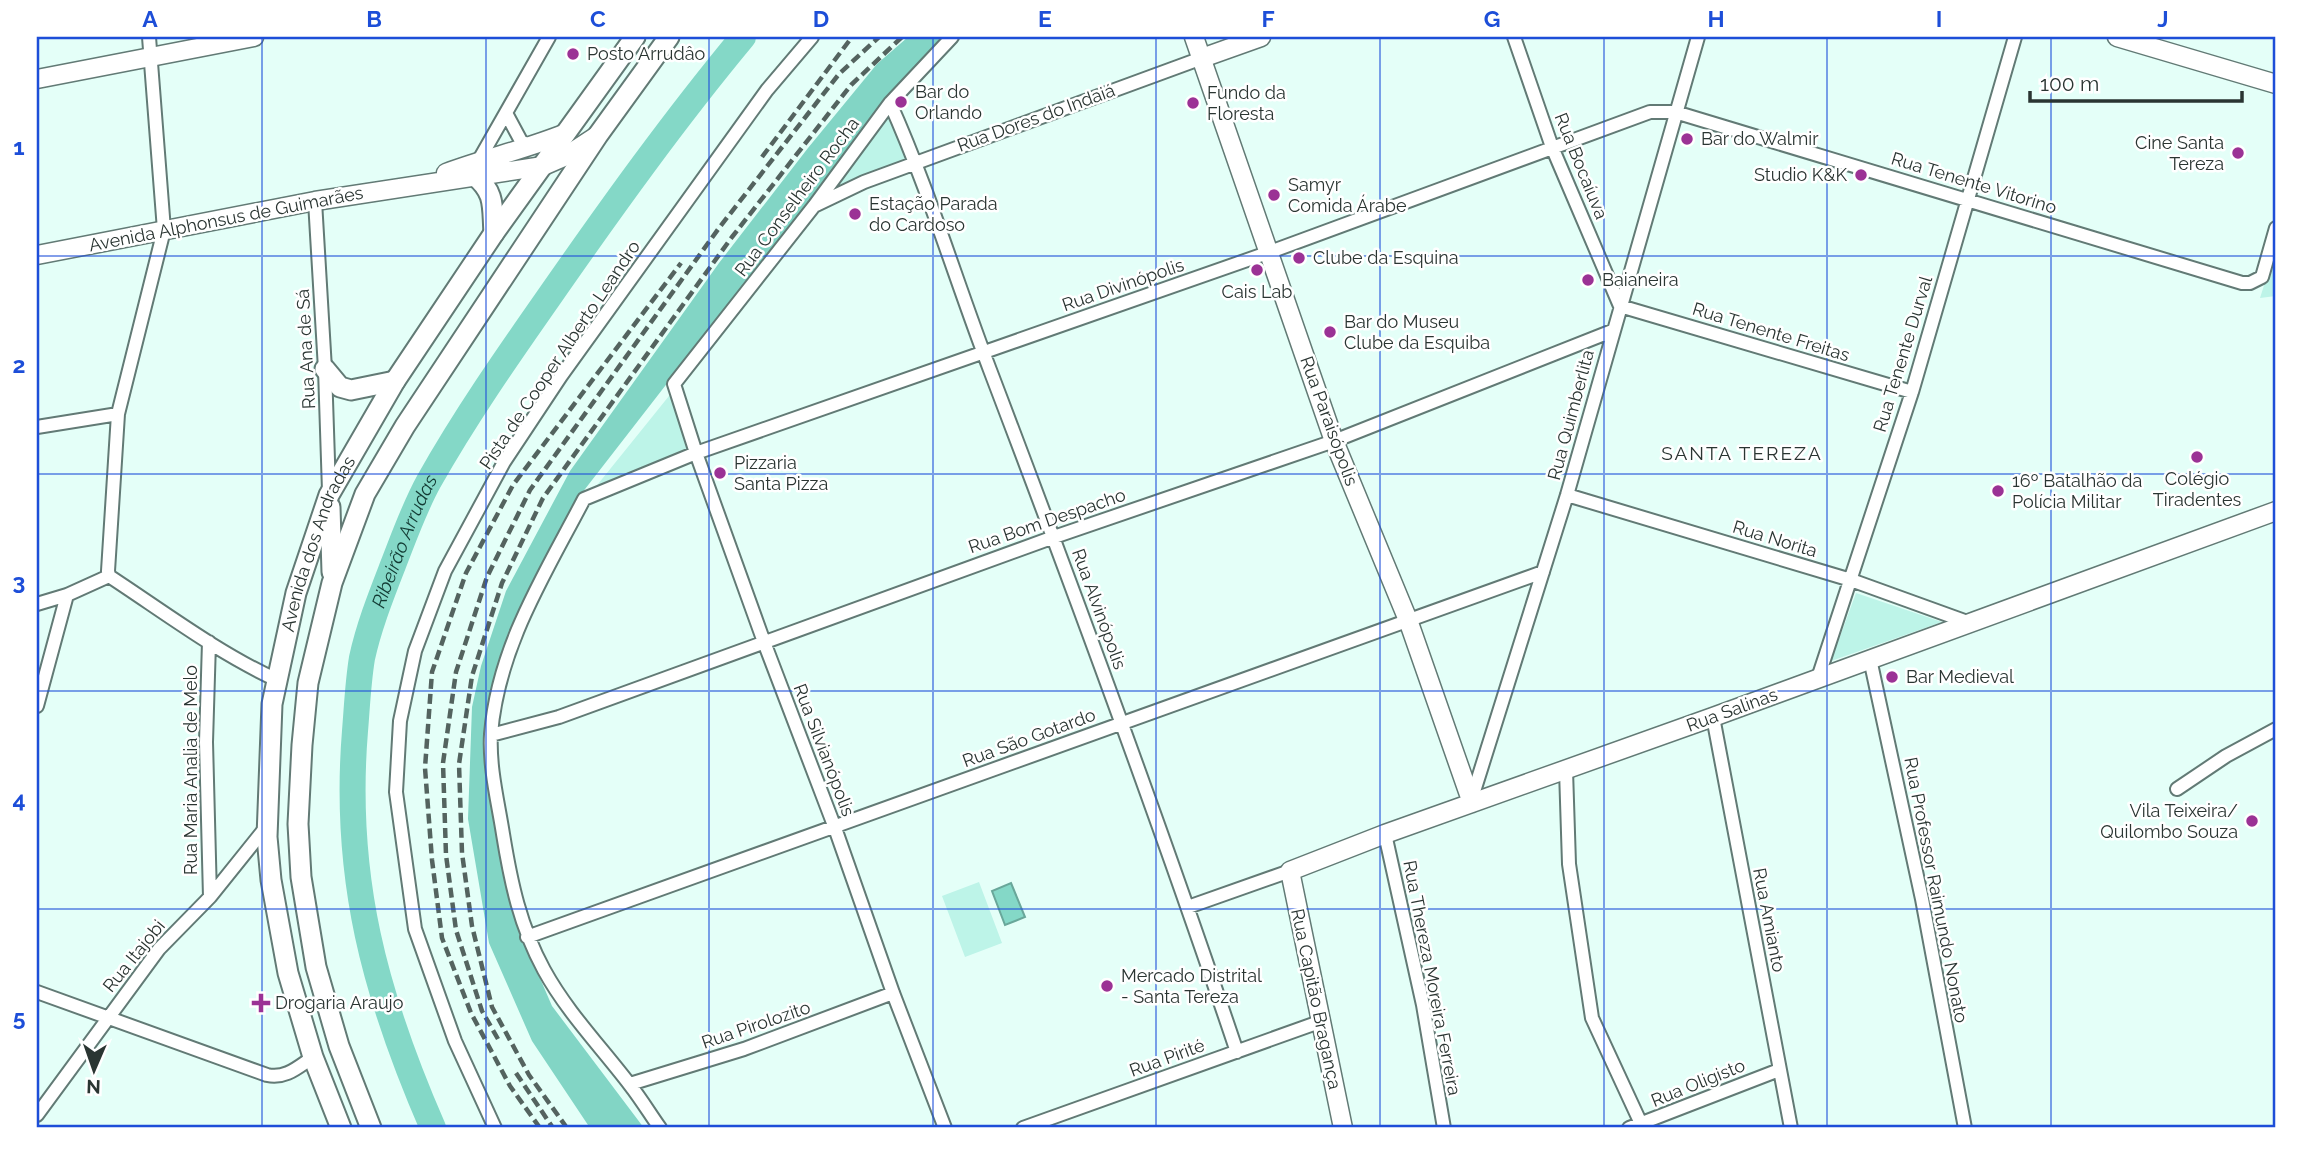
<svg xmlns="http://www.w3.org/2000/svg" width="2313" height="1165" viewBox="0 0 2313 1165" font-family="Raleway,sans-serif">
  <rect width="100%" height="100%" fill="#e4fff8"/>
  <path fill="#bdf4e8" d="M890,112l20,45 -86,40z
    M2276,248v48l-16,2z
    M673,391l19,61 -102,42z
    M1856,593l86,29 -111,39z
    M979,882l23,61 -37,14 -23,-61z"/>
  <path fill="#82d5c5" d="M908,37h35l-56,63 -312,402 -71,148 -16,84 15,130 17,68 32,74 92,122h-54l-58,-87 -43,-98 -21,-124 4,-112 9,-41 25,-75 64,-120 149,-208 89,-115 69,-84z"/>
  <path fill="#84d8c7" stroke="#69a79a" stroke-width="2" d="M1011,883l14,34 -20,8 -13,-34z"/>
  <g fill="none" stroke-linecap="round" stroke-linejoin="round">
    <path stroke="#84d8c7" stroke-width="26" id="s1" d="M433,1128c-58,-133 -90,-250 -78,-397 2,-24 3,-49 7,-73 7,-32 19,-62 31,-93 11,-28 21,-57 36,-84 36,-64 78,-124 120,-184 62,-89 125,-177 194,-260"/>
    <g stroke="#627a75" stroke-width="16">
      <path id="street" d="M149,37l15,193 -46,184 -10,157 1,5c55,36 109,77 168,104
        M1514,37l38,110 68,159 292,86
        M890,103c39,87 66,178 100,267 86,226 170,453 247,682
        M506,113l15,28 10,6
        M479,160l70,-123
        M315,201l10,168 4,122
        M816,205l48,-23 338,-124
        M37,427l81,-13
        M1567,495l284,85 119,43
        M37,604l30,-9 42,-19
        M209,642l-3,100 4,155
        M1870,659l52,240 43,229
        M1818,678l94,-286 103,-355
        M37,706l30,-111
        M1713,717l78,411
        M491,735l68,-18 495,-180 280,-96 278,-110
        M1566,770l3,94 23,154 51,110
        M2177,789l49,-33 50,-27
        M1471,801l96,-306 131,-458
        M1385,834l38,171 21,123
        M1188,907l102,-36
        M527,937l1016,-365
        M37,992l230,83c19,4 31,-8 46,-18
        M630,1084l114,-35 149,-56
        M37,1115l122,-166 51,-52 57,-71
        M495,1128l-40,-87 -40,-112 -19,-137 4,-71 15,-70 30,-80 59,-109 57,-86 206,-286 45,-53
        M660,1128c-10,-14 -19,-29 -30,-43 -29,-38 -63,-73 -86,-115 -24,-44 -33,-87 -41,-136 -5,-32 -14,-67 -12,-100 7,-87 54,-160 93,-235l112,-46 574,-201 380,-140h25l567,171h8l12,-6 14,-49
        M945,1128l-52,-135 -58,-165 -71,-186 -68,-189 -22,-69 140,-178 76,-103 62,-66
        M1023,1128l299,-107
        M1629,1128l150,-58"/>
    </g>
    <g stroke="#627a75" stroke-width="21">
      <path id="secondary" d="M1194,37l140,404 74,179 64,183
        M2117,37l159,47
        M1202,58l59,-21
        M37,79l217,-42
        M446,173c40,-15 81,-24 120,-40
        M37,255l278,-54 228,-35 23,-10 29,-19
        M1343,1128l-53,-257 95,-37 328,-117 563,-206"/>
    </g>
    <g stroke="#627a75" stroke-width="23">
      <g id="primary">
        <path d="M475,176c21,17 17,32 19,57"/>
        <path d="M325,369l15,18 11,3 44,-9"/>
        <path d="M330,507l2,65"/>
        <path id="s2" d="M341,1128l-28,-71 -25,-84 -17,-93 -4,-43 5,-133 24,-111 33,-98 66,-114 99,-148 141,-196"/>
        <path d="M371,1128l-32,-82 -23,-79 -15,-90 -3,-53 4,-79 6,-62 24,-100 33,-89 40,-68 193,-291 71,-98"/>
      </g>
    </g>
    <use href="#street" stroke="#fff" stroke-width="12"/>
    <use href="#secondary" stroke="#fff" stroke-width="18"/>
    <use href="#primary" stroke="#fff" stroke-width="19"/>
    <path stroke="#54635f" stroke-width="4.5" stroke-dasharray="10 5" stroke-linecap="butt" d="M762,157l90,-120
      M498,1039l-16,-28 -26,-81 -10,-75 -3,-92 13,-91 31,-95 43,-87 189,-262 120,-154 40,-37
      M516,1073l37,55
      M540,1128l-30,-42 -39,-73 -29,-75 -10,-78 -7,-92 7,-96 34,-99 47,-88 168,-222
      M567,1128l-38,-53 -37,-68 -20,-81 -10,-73 -3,-89 13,-88 30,-93 41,-85 189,-261 119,-152 51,-48"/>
  </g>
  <path fill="none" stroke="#1d4ed8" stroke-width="2" stroke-opacity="0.55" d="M262,37v1091M486,37v1091M709,37v1091M933,37v1091M1156,37v1091M1380,37v1091M1604,37v1091M1827,37v1091M2051,37v1091M37,256h2239M37,474h2239M37,691h2239M37,909h2239"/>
  <g fill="#9b3295" stroke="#fff" stroke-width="2.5">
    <circle cx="573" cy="54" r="7"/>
    <circle cx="901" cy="102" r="7"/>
    <circle cx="1193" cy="103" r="7"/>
    <circle cx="1687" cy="139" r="7"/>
    <circle cx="2238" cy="153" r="7"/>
    <circle cx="1861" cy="175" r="7"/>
    <circle cx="1274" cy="195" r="7"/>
    <circle cx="855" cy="214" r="7"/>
    <circle cx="1299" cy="258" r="7"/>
    <circle cx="1257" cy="270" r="7"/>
    <circle cx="1588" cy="280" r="7"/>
    <circle cx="1330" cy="332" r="7"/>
    <circle cx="2197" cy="457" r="7"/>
    <circle cx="720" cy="473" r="7"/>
    <circle cx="1998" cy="491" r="7"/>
    <circle cx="1892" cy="677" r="7"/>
    <circle cx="2252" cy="821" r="7"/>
    <circle cx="1107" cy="986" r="7"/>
    <path d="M257.5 992.5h7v7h7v7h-7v7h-7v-7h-7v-7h7z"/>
  </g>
  <g text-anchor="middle" stroke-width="5" stroke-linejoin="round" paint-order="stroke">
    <g font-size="18" fill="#2a3532" stroke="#fff" text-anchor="start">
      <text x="587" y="60">Posto Arrudâo</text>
      <text x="915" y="98">Bar do<tspan x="915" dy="21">Orlando</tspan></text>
      <text x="1207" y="99">Fundo da<tspan x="1207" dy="21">Floresta</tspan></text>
      <text x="1701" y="145">Bar do Walmir</text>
      <text x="2224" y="149" text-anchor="end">Cine Santa<tspan x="2224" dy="21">Tereza</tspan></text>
      <text x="1847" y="181" text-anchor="end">Studio K&amp;K</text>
      <text x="1288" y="191">Samyr<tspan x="1288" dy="21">Comida Árabe</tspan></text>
      <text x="869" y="210">Estação Parada<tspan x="869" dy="21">do Cardoso</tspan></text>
      <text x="1313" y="264">Clube da Esquina</text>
      <text x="1602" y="286">Baianeira</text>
      <text x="1257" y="298" text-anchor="middle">Cais Lab</text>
      <text x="1344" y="328">Bar do Museu<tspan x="1344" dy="21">Clube da Esquiba</tspan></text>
      <text x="734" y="469">Pizzaria<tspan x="734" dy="21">Santa Pizza</tspan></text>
      <text x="2197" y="485" text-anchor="middle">Colégio<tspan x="2197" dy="21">Tiradentes</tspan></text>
      <text x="2012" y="487">16º Batalhão da<tspan x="2012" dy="21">Polícia Militar</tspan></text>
      <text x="1906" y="683">Bar Medieval</text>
      <text x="2238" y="817" text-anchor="end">Vila Teixeira/<tspan x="2238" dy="21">Quilombo Souza</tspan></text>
      <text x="1121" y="982">Mercado Distrital<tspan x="1121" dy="21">- Santa Tereza</tspan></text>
      <text x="275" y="1009">Drogaria Araujo</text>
    </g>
    <g font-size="18" fill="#2a3532" stroke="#fff">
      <text transform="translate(1036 118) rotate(-20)" y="6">Rua Dores do Indaiá</text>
      <text transform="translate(1581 166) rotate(68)" y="6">Rua Bocaíuva</text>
      <text transform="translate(1974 183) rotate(17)" y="6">Rua Tenente Vitorino</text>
      <text transform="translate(797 197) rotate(-53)" y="6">Rua Conselheiro Rocha</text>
      <text transform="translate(226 219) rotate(-11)" y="6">Avenida Alphonsus de Guimarães</text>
      <text transform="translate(1123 285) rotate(-19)" y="6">Rua Divinópolis</text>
      <text transform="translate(1771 332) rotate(17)" y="6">Rua Tenente Freitas</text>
      <text transform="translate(306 349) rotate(-93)" y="6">Rua Ana de Sá</text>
      <text transform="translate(1903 354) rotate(-73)" y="6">Rua Tenente Durval</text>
      <text transform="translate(560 355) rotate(-56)" y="6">Pista de Cooper Alberto Leandro</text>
      <text transform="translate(1571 415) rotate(-75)" y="6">Rua Quimberlita</text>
      <text transform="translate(1329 421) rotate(70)" y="6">Rua Paraisópolis</text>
      <text transform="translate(1047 521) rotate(-19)" y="6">Rua Bom Despacho</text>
      <text transform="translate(1775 539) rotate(17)" y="6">Rua Norita</text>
      <text dy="6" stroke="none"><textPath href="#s2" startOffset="602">Avenida dos Andradas</textPath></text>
      <text transform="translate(1099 609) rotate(70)" y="6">Rua Alvinópolis</text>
      <text transform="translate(1732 710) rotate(-20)" y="6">Rua Salinas</text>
      <text transform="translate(1029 738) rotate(-20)" y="6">Rua São Gotardo</text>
      <text transform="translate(824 750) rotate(69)" y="6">Rua Silvianópolis</text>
      <text transform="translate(191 770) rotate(-90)" y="6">Rua Maria Analia de Melo</text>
      <text transform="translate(1936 890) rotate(79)" y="6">Rua Professor Raimundo Nonato</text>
      <text transform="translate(1769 920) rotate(79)" y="6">Rua Amianto</text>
      <text transform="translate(134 956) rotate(-51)" y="6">Rua Itajobi</text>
      <text transform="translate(1432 978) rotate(79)" y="6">Rua Thereza Moreira Ferreira</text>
      <text transform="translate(1316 999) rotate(78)" y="6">Rua Capitão Bragança</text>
      <text transform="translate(756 1025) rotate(-19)" y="6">Rua Pirolozito</text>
      <text transform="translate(1167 1058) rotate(-20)" y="6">Rua Pirité</text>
      <text transform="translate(1698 1083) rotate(-22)" y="6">Rua Oligisto</text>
    </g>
    <g font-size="19" letter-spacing="2" fill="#2a3532" stroke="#fff">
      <text x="1742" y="460">SANTA TEREZA</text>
    </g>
    <g font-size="19" font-style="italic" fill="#123a33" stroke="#fff">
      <text dy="7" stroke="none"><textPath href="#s1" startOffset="607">Ribeirão Arrudas</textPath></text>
    </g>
  </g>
  <rect width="2313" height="1165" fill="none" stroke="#ffffff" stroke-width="77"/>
  <g transform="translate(94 1070) rotate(182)" stroke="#ffffff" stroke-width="5" paint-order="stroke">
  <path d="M0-5L12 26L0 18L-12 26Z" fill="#2a3532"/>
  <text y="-10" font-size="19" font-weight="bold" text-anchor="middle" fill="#2a3532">N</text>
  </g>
  <path d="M2030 91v10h212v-10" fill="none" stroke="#2a3532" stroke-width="3.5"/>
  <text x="2040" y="91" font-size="21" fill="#2a3532" stroke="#ffffff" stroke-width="5" paint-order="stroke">100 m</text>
  <rect x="38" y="38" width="2236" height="1088" fill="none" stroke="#1d4ed8" stroke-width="2.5"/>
  <g font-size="23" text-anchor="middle" font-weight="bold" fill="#1d4ed8">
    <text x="150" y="27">A</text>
    <text x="374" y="27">B</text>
    <text x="598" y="27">C</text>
    <text x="821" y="27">D</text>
    <text x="1045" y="27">E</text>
    <text x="1268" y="27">F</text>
    <text x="1492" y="27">G</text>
    <text x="1716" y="27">H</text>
    <text x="1939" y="27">I</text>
    <text x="2163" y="27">J</text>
    <text x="19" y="155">1</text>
    <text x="19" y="373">2</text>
    <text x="19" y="590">3</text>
    <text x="19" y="808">4</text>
    <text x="19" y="1026">5</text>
  </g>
</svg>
